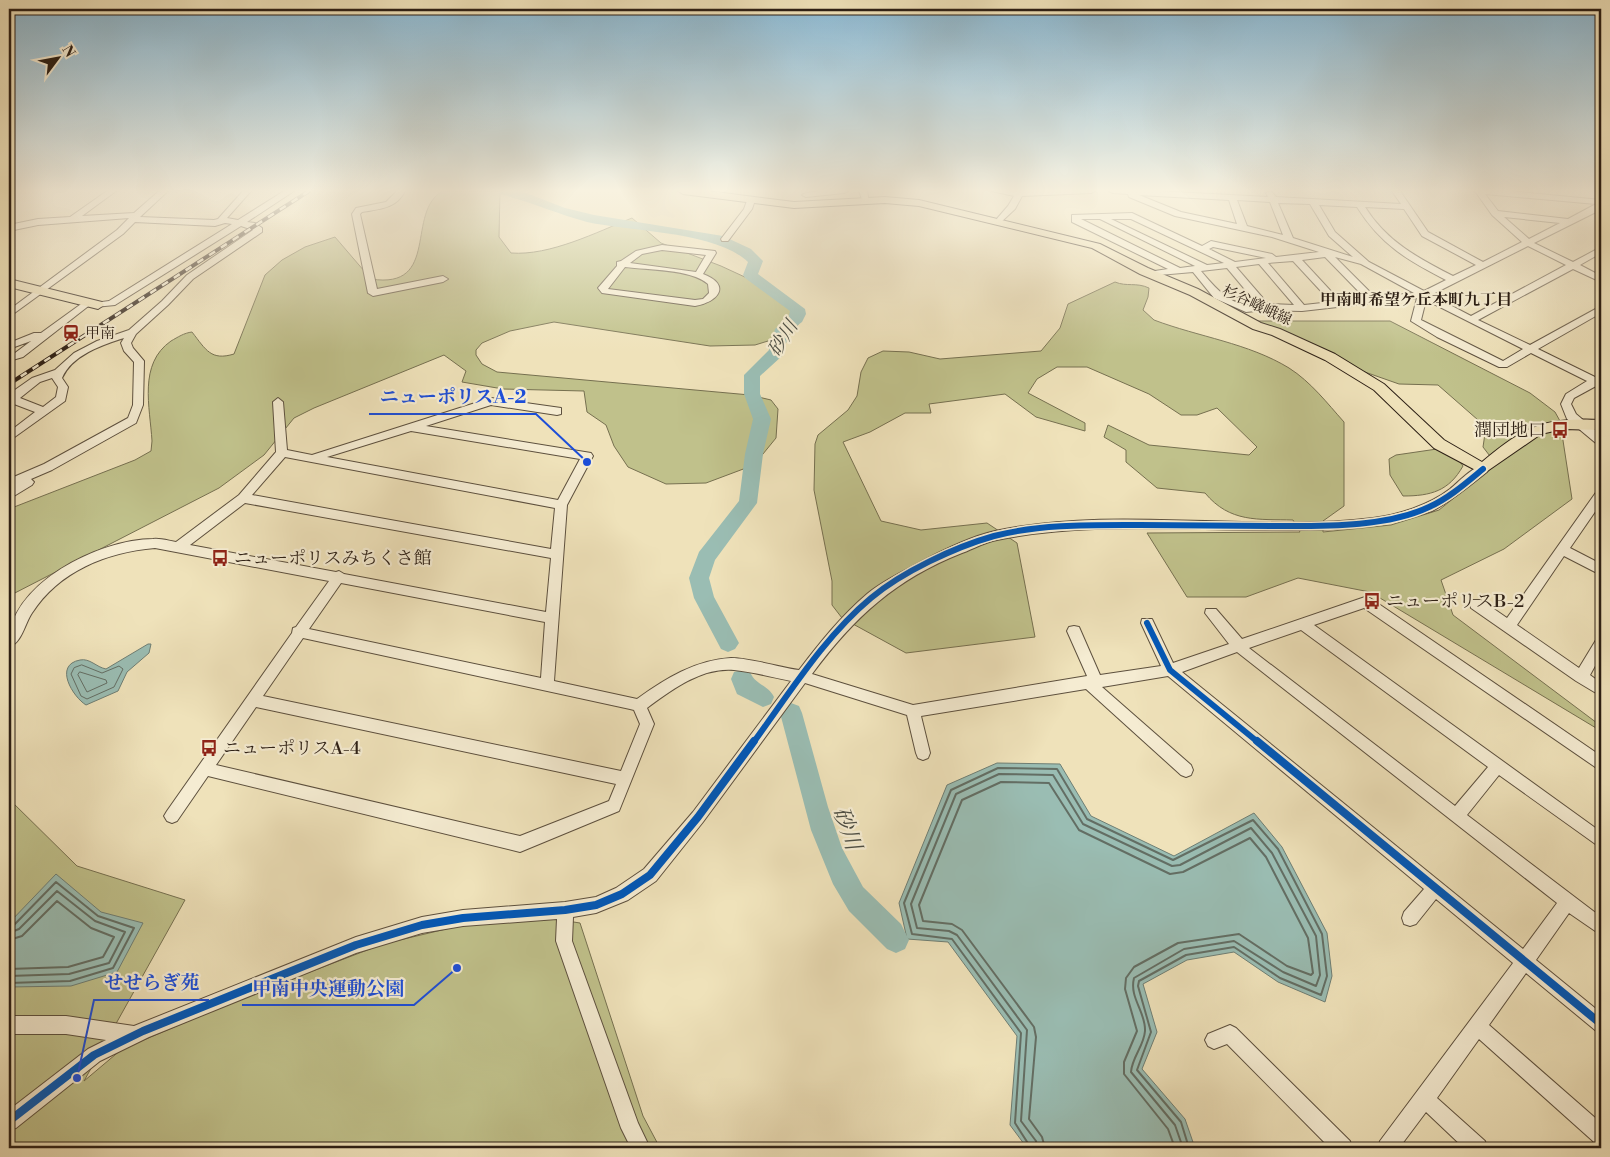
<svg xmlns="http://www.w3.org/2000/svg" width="1610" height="1157" viewBox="0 0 1610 1157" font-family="'Libre Bodoni','Noto Serif JP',serif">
  <rect width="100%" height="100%" fill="#efe2ba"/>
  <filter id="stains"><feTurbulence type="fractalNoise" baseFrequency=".004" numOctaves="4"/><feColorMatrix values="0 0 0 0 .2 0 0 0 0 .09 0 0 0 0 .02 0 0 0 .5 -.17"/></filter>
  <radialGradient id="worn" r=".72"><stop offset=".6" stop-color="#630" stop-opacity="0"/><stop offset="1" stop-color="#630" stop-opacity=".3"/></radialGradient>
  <path fill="#c0c18b" stroke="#767050" d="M443,191h57l-1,46 12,16c39,3 86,-21 121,-35l29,25 60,23 54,25 17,18 6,15 -4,9 -39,12 -45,1 -156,-24 -44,9 -28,12 -6,7v5l6,9 15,8 253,23 21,5 7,9 -2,29 -22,27 -48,18 -40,1 -38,-17 -14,-21 -8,-21 -19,-13 -3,-21 -81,-2 -41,-7 4,-11 -22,-16 -130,53 -20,10 -30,37 -45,33 -210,108v-87l126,-49 16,-9 1,-10c-2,-34 -14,-77 19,-100 7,-4 13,-8 21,-9 14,18 19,29 42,22l31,-79 17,-15 23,-13 30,-10 36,42c70,11 34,-68 72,-88z
    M1115,282c12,5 21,0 34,6l-1,9 -5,13 11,10c45,17 94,23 135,48 22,14 38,35 55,54v84l-21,15v11l68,-7 48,-15 57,-46 -13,-17 3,-20 -48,-42 -39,-1 -37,-13 -110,-50h138l140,72 25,19 5,9 12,78 -68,50 -63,31 12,35 148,111v5l-231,-139 -72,-14 -52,19h-59l-40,-64 153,-1 -7,-12c-35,-1 -63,3 -88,-27l-48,-5 -31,-26v-12l-22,-13 4,-12 41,20 100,10 8,-8 -40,-39 -20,7h-16l-32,-21 -62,-27h-30l-20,12 -9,14 57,30v8l-49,-14 -31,-23 -76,10 2,9h-26l-35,19 -27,10 38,79 40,9 66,-7 30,20 18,94 -129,16 -64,-35 -10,-13v-24l-18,-91 1,-46 3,-9 30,-25 9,-14 4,-24 7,-14 15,-7 26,1 31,7 101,-8 19,-23 8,-24z
    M1437,449l21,10 5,7c-14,25 -32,30 -60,30l-13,-21 -1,-16 7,-4z
    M9,799l68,67 108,34 -101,181 38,-32 133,-56 128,-49 84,-20 81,-6 32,5 63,193 17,32h-651z"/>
  <path fill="#9abdb3" stroke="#6e7e74" d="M148,644h3l-2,9 -22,19 -9,19 -32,14c-13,-8 -33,-40 -6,-45 10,-2 16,7 26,9z
    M997,763l63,1 31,52 83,40 80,-43 28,34 45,86 5,43 -7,26 -47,-20 -44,-30 -47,8 -44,24 14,48 -15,37 43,50 10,29h-168l-17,-23 7,-89 -69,-94 -41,-3 -8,-36 48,-118z
    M56,874l45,38 42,11 -26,49 -46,14 -62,1v-64z"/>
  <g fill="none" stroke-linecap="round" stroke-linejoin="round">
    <path stroke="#636e64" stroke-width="1" d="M82,665l20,8 17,-7 4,3 -9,18 -27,12 -6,-3 -10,-22 3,-6z
      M80,672l26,8 1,3 -20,9 -9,-17z"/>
    <path stroke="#636e64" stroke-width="2" d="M9,926l5,-1 42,-43 42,34 36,12 -21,40 -43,13 -61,2
      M9,933l10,-4 38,-38 38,30 30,11 -16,31 -40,11 -60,2
      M9,940l13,-4 35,-35 34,27 23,9 -11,20 -35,10 -59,2
      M1031,1148l-16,-25 6,-90 -69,-94 -40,-5 -8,-31 47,-113 47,-22 59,1 30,50 86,41 80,-40 25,29 44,85 5,42 -6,19 -41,-17 -46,-31 -48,8 -47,26 -1,5 13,46 -14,38 44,52 8,26
      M1037,1148l-1,-7 -15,-20 6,-91 -70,-95 -8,-4 -32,-3 -6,-24 45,-110 43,-20 54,1 30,49 89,42 8,-1 71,-37 21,25 44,83 4,39 -4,11 -33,-14 -49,-31 -50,8 -50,29c-5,20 12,34 11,53 -1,15 -13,26 -14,41l44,53 8,23
      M1045,1148l-3,-11 -13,-18 7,-82 -2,-10 -72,-97 -10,-6 -29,-3 -4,-16 43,-105 39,-18 48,1 30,47 91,44 13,-2 67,-34 16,19 42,81 5,35 -2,2 -24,-9 -48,-32 -61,9 -44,24 -8,11 -1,11 12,42 -13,31v12l44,55 7,19"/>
    <path fill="#9abdb3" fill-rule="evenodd" d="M497,191h24l44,17 29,7 129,21 28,13 12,12 -5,13 47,35 1,5 -4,8 -12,9 -8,25 -22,20v18l11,25 -8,35 -6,49 -42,57 -6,18 5,19 25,46 -4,6 -7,3 -7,-3 -27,-51 -5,-20 10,-26 40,-51 6,-47 8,-35 -9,-25v-19l25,-25 6,-21 13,-10 2,-8 -45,-33 -2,-3 5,-13c-33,-31 -115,-30 -161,-40 -30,-8 -58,-21 -88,-28z
      M742,670l8,2c6,14 18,12 24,25l-3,7 -8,3 -26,-13 -6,-15 3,-7z
      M791,703l8,3 3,7 26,94 14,41 21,39 38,37 8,16 -4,9 -9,4 -9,-4 -38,-38 -16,-27 -22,-54 -31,-117 3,-7z"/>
    <g stroke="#5d503e" stroke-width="2">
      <path id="minor" d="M107,191h9l-34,25 52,-3 25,-22h9l-28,26 74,3 4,-1 25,-28h8l-24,27 11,2 46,-29h10l-47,31 8,1 7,5v4l-69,47 -25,26 -32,29 -5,9 2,5 11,13 -1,44 -7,18 -84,47 -21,9 3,3 -2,3 -23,14v-10l3,-2 -3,1v-9l35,-15 84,-46 5,-13 1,-43 -10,-11 -3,-8 3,-5c-22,7 -52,17 -62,40l6,9 -3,14 -56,40v-9l26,-20 -21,-8 -4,-6 2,-6 20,-14 23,-8 19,-17 23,-12 32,-11 33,-29 25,-26 66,-45 -12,-4 -126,79 -20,2v-4l14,-2 123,-77 -7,-1 -10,3 -80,-4 -12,12 -114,83v-7l108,-80 12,-12 -91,7 -29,6v-6l29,-6 32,-2zM52,378l6,9 -2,10 -13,10 -23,-9 20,-16z
        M397,191h8c-9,18 -26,18 -43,21l-2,2 17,75 66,-13 5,3 -5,3 -70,14 -5,-3 -16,-79 4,-6 30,-6z
        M821,191h27l-4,2 -38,4 -4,-2 4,-2z
        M859,191h8l2,11h-6z
        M992,191h103l-4,2 -69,3 -7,13 -16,15 -4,-3 13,-15 6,-10z
        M1109,191h47l112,6 -2,-4 5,-2 5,6 125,7 -9,-13h8l28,41 55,30 39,-20 -30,-27 -17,-24h33l93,9 -1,10 -66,33 39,19 28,-15v6l-21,12 21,11v6l-28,-13 -95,51 52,25 71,-39v7l-63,36 57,28 6,-1v11l-5,-1 -22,12 -3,6 5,10 25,21v10l-4,-1 -30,-25 -6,-15 5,-10 21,-13 -56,-28 -24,14h-8l-62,-30 -26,-16 6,-23 -115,13 -37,-1 -19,2 -32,-14 -21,-26 -45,4v-4l20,-3 -96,-47v-7l60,-2 70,33 9,-5 61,13 4,3 43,-5 -47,-15 -97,-21 -46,-19 -1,-3 -15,-1zM1485,194l111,10 -28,15 -70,-8zM1139,195l90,5 8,24 -56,-12zM1237,200l33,2 13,33 -36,-9zM1278,203l32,1 19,32 24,21 -60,-19zM1319,205l38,2c24,38 50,53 89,73l-22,11 -55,-29 -34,-30zM1365,207l39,2 18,27 54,29 -23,11c-35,-18 -66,-34 -88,-69zM1504,217l56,6 -31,16zM1081,219h19l95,47 -15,2zM1111,219h20l93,44 -17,2zM1528,246l38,19 -95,51 -40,-21zM1213,247l53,11 -31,4 -26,-13zM1325,257l40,41 -25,3 -38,-41zM1335,257l26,7 53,29 -39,4zM1293,261l38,41 -27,3 -36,-42zM1259,264l35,41 -26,-1 -32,-37zM1227,268l31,37c-26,3 -41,-15 -57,-34zM1426,300l97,49 -20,12 -82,-41z
        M748,198l7,2 -3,9 -24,32h-6l-1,-2 23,-30z
        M662,245l53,6 1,2 -13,21c29,11 15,28 -8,32l-93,-13 -4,-5 19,-22v-4l4,-1 15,-10zM662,250l44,5 -10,17 -66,-9 12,-9zM625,267c23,3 66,2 83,17l1,9 -6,6 -8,1 -87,-11z
        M88,299l5,3 -2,2 -68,53 -14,4v-6l6,-2 16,-12 -22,8v-6l25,-10h7z
        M278,398l5,4 4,48 25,5 179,-57 70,10v6l-4,1 -66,-10 -65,21 165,27 2,3 -26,49 -13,176 83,18c28,-20 58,-39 94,-41 18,0 48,9 68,12 20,-26 42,-54 68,-76 14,-12 31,-20 48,-29 24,-13 53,-28 80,-34 124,-26 253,2 378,-13 25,-3 56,-13 77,-29 9,-7 25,-26 37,-23l2,3 -2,3c-18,14 -35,29 -55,39 -8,3 -17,5 -26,7 -48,13 -89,12 -138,12 -89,0 -183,-8 -271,10 -12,2 -24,9 -35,13 -66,26 -108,64 -150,121l101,31 174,-29 -20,-45 2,-4 5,-1 5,1 21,48 61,-9 -20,-43 1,-4h10l21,44 56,-19 -24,-31 1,-4h10l26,30 123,-42 5,1 231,158v15l-237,-163 -50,17 287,207v16l-102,-73 -32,40 134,102v18l-32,-22 -33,47 65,53v20l-6,-3 -69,-57 -37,52 112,98v21l-7,-2 -115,-103 -42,59 48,43 2,7h-23l-38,-36 -27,36h-21l2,-7 133,-178 -77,-64 -20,25 -6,2 -6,-2 -2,-6 2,-6 20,-23 -256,-213 -66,11 89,78 2,5 -2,5 -5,2 -5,-2 -95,-86 -165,27 9,37 -2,5 -5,2 -5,-2 -2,-5 -9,-38 -102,-32 -102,139 -47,59 -28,19 -32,13 -23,4 -1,24 66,182 12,25h-19l-10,-20 -65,-187 1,-22 -94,7 -41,7 -66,20 -207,84 -49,24 -84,67 -7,2v-20l79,-61 18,-9 -40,-6h-57v-18h57l68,10 222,-89 66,-20 41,-7 102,-8 31,-5 20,-9 28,-19 49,-57 98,-131c-19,-4 -38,-9 -57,-11 -32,-3 -63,20 -87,38l7,16 -35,87 -99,41 -312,-76 -31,45 -5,2 -5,-2 -3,-5 3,-5 125,-178 1,-5 3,-1 33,-46 -174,-33c-48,4 -96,23 -123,65 -7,10 -10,30 -23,34 -4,-62 91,-108 144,-108 8,-1 16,2 23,3l63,-47 37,-43 -3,-50zM411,431l169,28 -22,41 -231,-43zM285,457l270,51 -4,41 -299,-54zM245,503l306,55 -5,54 -202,-38 -5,-3 -3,1 -146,-27zM341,583l204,39 -4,56 -232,-49zM1301,630l187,137 -33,39 -206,-158zM303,638l327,71 4,1 6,14 -19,47 -358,-75zM1237,652l320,251 -34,46 -341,-277zM256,707l360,77 -7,17 -89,35 -304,-71z
        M1601,490v13l-31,45 31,16v11l-37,-19 -47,69 62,43 17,-28 5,-1v16l-11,20 11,8v13l-25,-15 -105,-73 -1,-4 1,-4h10l26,18 90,-127z
        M1230,1025l6,3 114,113 2,7h-22l-103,-104 -13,5 -6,-3 -3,-6 3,-6z"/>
    </g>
    <g stroke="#2c1f15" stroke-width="2">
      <path id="major" d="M678,191h30l86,11 91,-5 34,3 181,44 48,24 50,21 63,34 19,6 55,25 49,30 60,56 38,22c43,-36 62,-45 119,-42v10l-38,-1 -22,5 -58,40 -49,-26 -60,-58 -49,-30 -53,-25 -19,-6 -63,-34 -50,-21 -48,-26 -173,-42 -34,-3 -91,5 -111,-14z
        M9,279l93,23 2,3 -6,4 -89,-22z"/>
    </g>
    <use href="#minor" fill="#f5ecd2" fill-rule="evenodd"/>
    <use href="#major" fill="#efe2ba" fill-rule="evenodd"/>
    <g stroke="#2c1f15" stroke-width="4">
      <path id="rail" d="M9,384l300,-193"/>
    </g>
    <use href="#rail" stroke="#f5ecd2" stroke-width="2.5" stroke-dasharray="7" stroke-linecap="butt"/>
    <g stroke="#f5ecd2" stroke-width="9">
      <path id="cycleway-far1" d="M1147,623l23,47 89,73
        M753,743c36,-49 71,-106 118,-145 31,-26 84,-51 123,-62 46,-12 98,-11 145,-11 47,0 94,1 142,1 45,0 106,1 148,-19 20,-9 37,-24 54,-38"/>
    </g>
    <g stroke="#f5ecd2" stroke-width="11">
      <path id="cycleway" d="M1257,741l344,283
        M9,1121l85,-66 49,-24 213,-86 66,-20 41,-7 102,-8 31,-5 26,-11 28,-19 48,-58 56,-76"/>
    </g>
    <use href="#cycleway-far1" stroke="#0057b8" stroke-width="6"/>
    <use href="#cycleway" stroke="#0057b8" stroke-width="8"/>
  </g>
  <linearGradient id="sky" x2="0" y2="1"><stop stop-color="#89b8d3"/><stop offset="0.54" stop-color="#f8f2e0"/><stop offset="1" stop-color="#f8f2e0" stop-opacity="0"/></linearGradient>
  <rect width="1610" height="353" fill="url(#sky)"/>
  <defs>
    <g id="station-bare" transform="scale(1.35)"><path d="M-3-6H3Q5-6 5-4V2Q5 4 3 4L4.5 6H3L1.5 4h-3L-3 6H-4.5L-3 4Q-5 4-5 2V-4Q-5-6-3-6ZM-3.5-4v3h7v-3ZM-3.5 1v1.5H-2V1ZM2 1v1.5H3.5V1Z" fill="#8f2418" stroke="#f5ecd2" stroke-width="2.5" paint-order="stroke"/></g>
    <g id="bus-bare" transform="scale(1.35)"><path d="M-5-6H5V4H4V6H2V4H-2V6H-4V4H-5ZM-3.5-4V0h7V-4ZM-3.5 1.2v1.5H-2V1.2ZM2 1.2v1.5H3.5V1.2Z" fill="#8f2418" stroke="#f5ecd2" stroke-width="2.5" paint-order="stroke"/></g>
  </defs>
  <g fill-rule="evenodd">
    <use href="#station-bare" x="71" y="333"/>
    <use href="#bus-bare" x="1560" y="430"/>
    <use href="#bus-bare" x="220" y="558"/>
    <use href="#bus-bare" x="1372" y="601"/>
    <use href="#bus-bare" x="209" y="748"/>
  </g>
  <g text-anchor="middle" stroke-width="4.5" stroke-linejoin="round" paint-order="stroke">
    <g font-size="15" fill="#2c1f15" stroke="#f5ecd2">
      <text transform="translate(1257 305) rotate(25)" y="5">杉谷嶬峨線</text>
    </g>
    <g font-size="15" fill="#2c1f15" stroke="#f5ecd2" text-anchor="start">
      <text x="85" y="338">甲南</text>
    </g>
    <g font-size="16" font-weight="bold" fill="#2c1f15" stroke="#f5ecd2">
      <text x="1416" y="305">甲南町希望ケ丘本町九丁目</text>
    </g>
    <g font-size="18" fill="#2c1f15" stroke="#f5ecd2" text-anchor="start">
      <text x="1546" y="436" text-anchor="end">潤団地口</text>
      <text x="234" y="564">ニューポリスみちくさ館</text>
      <text x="1386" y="607">ニューポリスB-2</text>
      <text x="223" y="754">ニューポリスA-4</text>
    </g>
    <g font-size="19" font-style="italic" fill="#4d4e44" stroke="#f5ecd2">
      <text transform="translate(782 338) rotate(-58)" y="7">砂川</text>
    </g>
    <g font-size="22" font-style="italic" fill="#4d4e44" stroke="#f5ecd2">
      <text transform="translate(848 828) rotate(71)" y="8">砂川</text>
    </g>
  </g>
  <path fill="none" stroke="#1d4ed8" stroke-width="2" d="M587 462L536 414H369M77 1078L94 1000H209M457 968L414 1005H242"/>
  <g fill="#1d4ed8" stroke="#f5ecd2" stroke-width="2">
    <circle cx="587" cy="462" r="5"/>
    <circle cx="77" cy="1078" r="5"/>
    <circle cx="457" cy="968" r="5"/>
  </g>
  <g font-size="19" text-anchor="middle" font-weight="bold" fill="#1d4ed8" stroke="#f5ecd2" stroke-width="4.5" stroke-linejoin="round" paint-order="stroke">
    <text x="453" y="403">ニューポリスA-2</text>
    <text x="152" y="989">せせらぎ苑</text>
    <text x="328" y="995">甲南中央運動公園</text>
  </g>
  <rect width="1610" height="1157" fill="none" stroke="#efe2ba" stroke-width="30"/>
  <rect x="10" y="10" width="1590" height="1137" fill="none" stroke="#2c1f15" stroke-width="2.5"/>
  <rect x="15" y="15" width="1580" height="1127" fill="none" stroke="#2c1f15"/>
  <g transform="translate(58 58) rotate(58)" stroke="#f5ecd2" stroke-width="4" paint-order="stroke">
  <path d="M0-4L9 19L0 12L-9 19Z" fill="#2c1f15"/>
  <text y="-8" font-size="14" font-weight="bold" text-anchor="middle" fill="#2c1f15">N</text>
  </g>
  <rect width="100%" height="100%" filter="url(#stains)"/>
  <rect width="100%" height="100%" fill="url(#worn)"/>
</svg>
